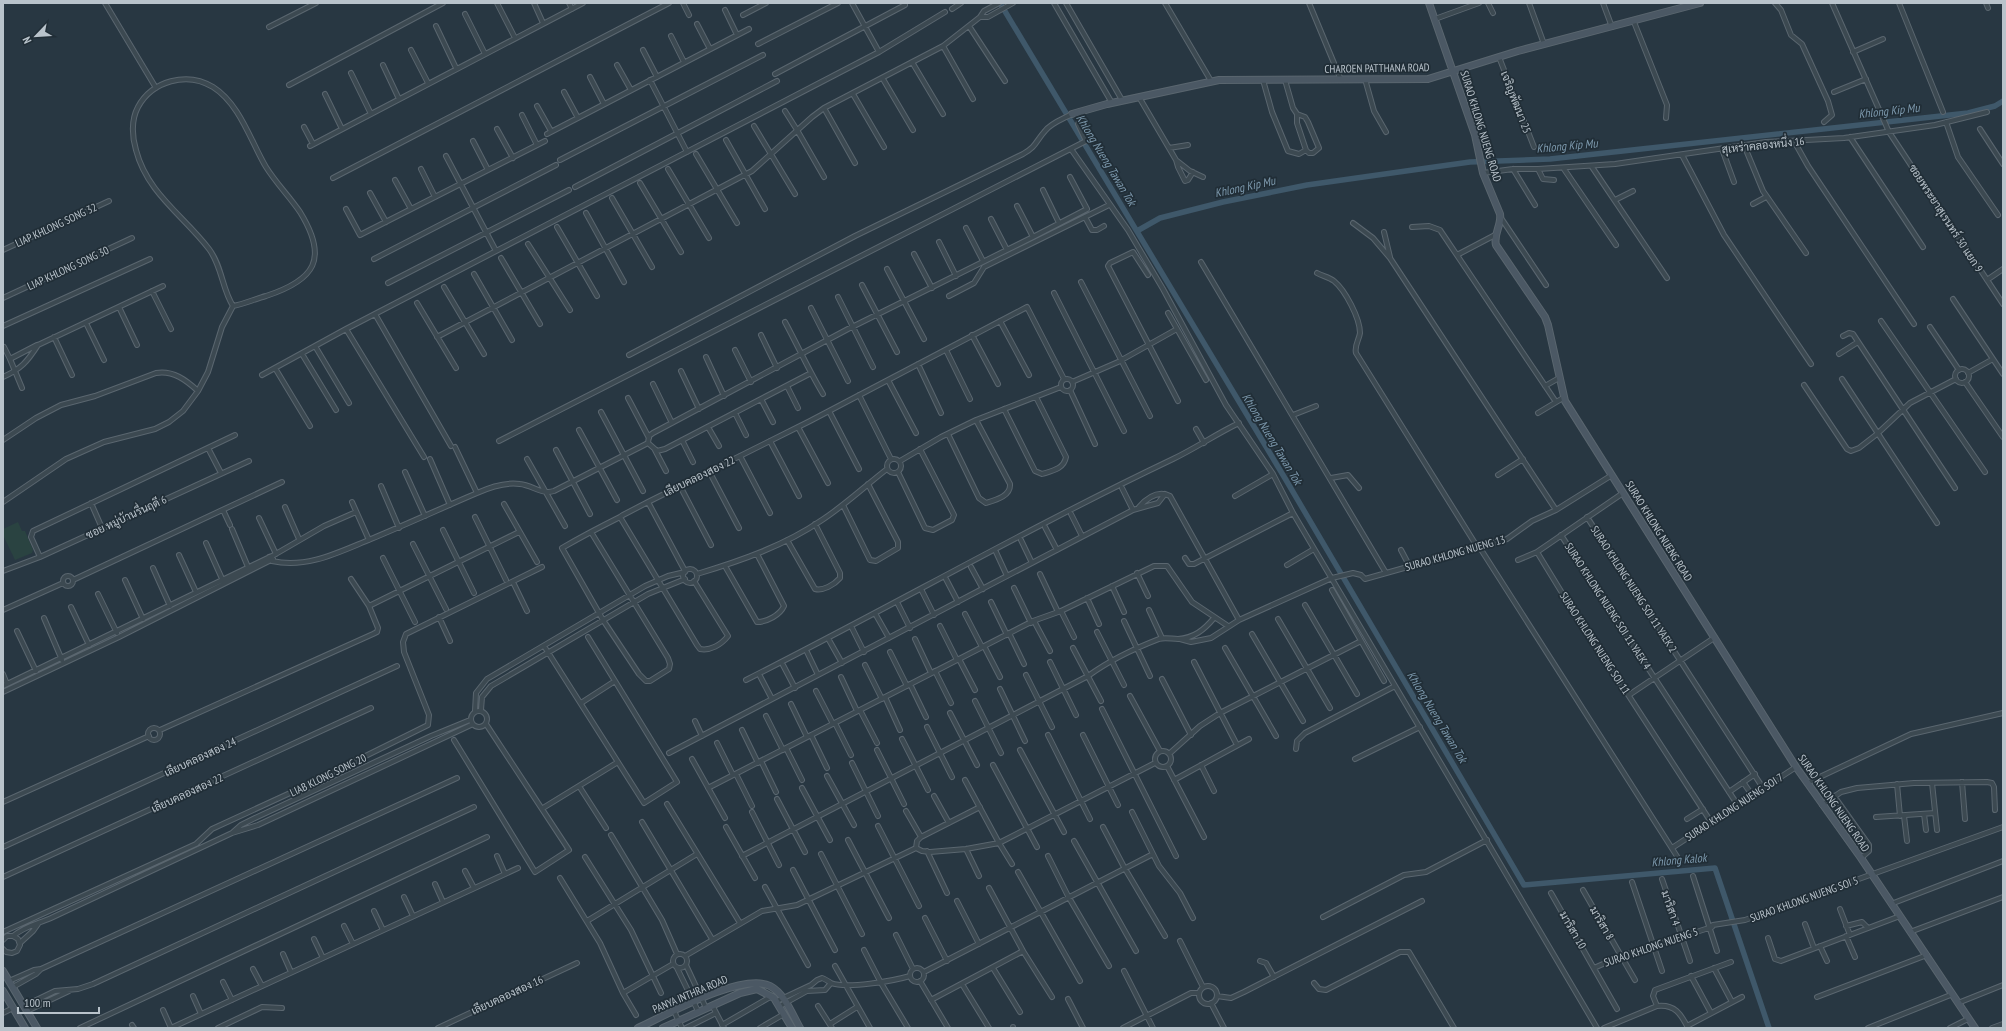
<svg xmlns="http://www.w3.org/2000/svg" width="2006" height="1031" viewBox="0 0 2006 1031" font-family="'PT Sans Narrow',Sarabun,sans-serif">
  <rect width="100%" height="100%" fill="#283742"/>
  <path fill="#2a4341" d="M18,522l4,9h3l8,19 -1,3 -17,7 -12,-25v-6z"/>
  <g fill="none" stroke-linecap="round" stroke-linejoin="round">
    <path stroke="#3f586a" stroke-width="5.5" d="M1000,3l286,477 238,405 191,-17 54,160
      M1137,231l23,-13 63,-16 84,-17 106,-15 57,-8 80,-3 418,-46 27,-7 8,-5"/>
    <g stroke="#5a666f" stroke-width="6">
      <path id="street" d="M105,3l51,85
        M497,3l18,35
        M534,3l9,20
        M569,3l3,6
        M683,3l6,12
        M852,3l27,49
        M1054,3l58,100
        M1066,3l56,97
        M1165,3l46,78
        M1309,3l32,77
        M1488,3l5,10
        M1529,3l15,41
        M1603,3l9,24
        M1775,3l6,7 10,25 11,9 26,57 4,14 -8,7
        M1832,3l57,129 114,172
        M1899,3l44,109
        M1986,3l2,5
        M952,9l9,-6
        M725,10l12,25
        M465,14l20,40
        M743,15l23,-12
        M980,17h8l25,-14
        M1435,19l44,-16
        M1634,22l33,83 -1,13
        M697,24l13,25
        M436,26l20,42
        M969,26l36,55
        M269,27l47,-24
        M671,36l13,26
        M758,44l80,-41
        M943,46l30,53
        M411,50l17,33
        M643,50l14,27
        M1853,52l30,-13
        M1499,57l35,90
        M912,62l31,52
        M383,65l16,34
        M617,65l14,25
        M351,73l20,41
        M775,74l130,-69
        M590,77l14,27
        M883,79l30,51
        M1365,79l9,32 12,21
        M650,80l37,72
        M1263,80l9,32 16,39 11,3 7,-4
        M1285,80l8,28 4,6 8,3 3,5 11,26 -6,5h-4l-3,-3 -9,-27v-9
        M289,85l154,-82
        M564,92l14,26
        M1834,92l32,-13
        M325,94l17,35
        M853,94l31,53
        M1139,97l37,63 14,11 13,6
        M537,106l14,25
        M824,108l31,55
        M785,111l12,19 27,47
        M522,115l15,30
        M1946,122l12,35 40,58
        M754,126l41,68
        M304,127l9,17
        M497,129l16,29
        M1980,129l23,35
        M547,134l202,-105
        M1850,137l73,110
        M726,140l39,69
        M473,141l15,29
        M1794,141l14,25 106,158
        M1744,145l19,46 43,62
        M310,146l273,-143
        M1169,148l19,-3
        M1071,149l57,81 35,59 63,116 47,69 20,39 304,515
        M1722,149l12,33
        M696,154l41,69
        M1682,155l42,80 87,129
        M446,156l50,95
        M560,160l203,-105
        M1176,160l2,7 7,14 3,-1 5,-8
        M1592,167l75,111
        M421,169l14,28
        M668,169l41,69
        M1513,169l22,36
        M1564,169l52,76
        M1483,173l30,-4h25
        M333,178l336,-175
        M395,180l16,29
        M1554,180l-11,-1 -5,-10 77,-5 151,-22 78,-4 91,-13 52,-13
        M640,183l41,69
        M575,187l202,-106
        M1043,190l16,33
        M370,193l16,29
        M612,198l40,69
        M1615,200l18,-9
        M1753,204l13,-7
        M346,209l14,26 185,-94
        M586,213l38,69
        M1085,217l7,13h5l7,-4
        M1501,218l45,67
        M991,219l16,31
        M1353,223l20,15 17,20 166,252
        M557,227l40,69
        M1412,227l17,-1 11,4 116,172
        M966,228l17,33
        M1384,232l6,25
        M1033,237l54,-28 -17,-32
        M939,242l17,34
        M528,244l42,66
        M3,250l106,-49
        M914,254l18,34
        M1457,255l38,-20
        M501,258l39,66
        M374,259l182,-94
        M1201,262l185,311
        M887,269l37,70
        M1317,273c5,3 12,4 17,8 11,9 26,37 26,52 -1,7 -6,13 -4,20l122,195
        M474,274l38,66
        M1148,275l-15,-23 -23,11 -2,3 70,135
        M1987,280l16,-11
        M1081,282l69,134
        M388,283l181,-93
        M862,285l35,67
        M444,287l40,67
        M152,291l19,38
        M1054,293l70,138
        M949,296l25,-13 10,-16 125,-62
        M838,297l35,70
        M3,298l129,-60
        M1953,299l50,75
        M417,303l39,65
        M119,307l18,38
        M811,308l37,73
        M1168,313l38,67
        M375,314l76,132
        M1000,321l29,54
        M1881,321l104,151
        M785,322c13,24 24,49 38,72
        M86,323l18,37
        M3,326l147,-67
        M1930,327l29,43
        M346,329l78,128
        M761,335l16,33
        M972,335l26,49
        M1843,336l6,-3 4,1 102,154
        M54,337l18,38
        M437,337l315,-166 60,-54 12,-9 119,-62 37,-29 4,-6 15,-8
        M315,346l34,57
        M4,347l6,12
        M735,350l16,32
        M946,350l24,49
        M302,354l34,56
        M1839,354l19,-12
        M629,355l226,-119 168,-82c14,-8 12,-12 22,-23 6,-8 18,-12 27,-17
        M706,357l18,39
        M918,364l23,49
        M275,368l35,58
        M1955 376a7 7 0 1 1 14 0a7 7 0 1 1-14 0Z
        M681,371l18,38
        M811,373l-146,76 -8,2 -9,-8 1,-7 4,-3 195,-104 185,-92 -16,-31
        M1968,373l25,-14
        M262,375l84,-46 533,-277 66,-40
        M3,377c18,-8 24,-15 35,-32l125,-59
        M1842,379l95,144
        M1061 385a6 6 0 1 1 12 0a6 6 0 1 1-12 0Z
        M888,380l28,53
        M1072,382l46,-20 59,-33
        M1965,382l38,55
        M653,384l19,39
        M1804,385l43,64 4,2 8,-3 18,-14 33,-31 46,-24
        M787,386l11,22
        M1545,386l14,-8
        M22,388l-12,-29 27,-14
        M1070,390l25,54
        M859,395l32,64
        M628,398l21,40
        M761,399l12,23
        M1004,409l31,62 7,3c10,-3 22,-5 24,-17l-30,-60
        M829,411l30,58
        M601,412l42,79
        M735,413l11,22
        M1538,413l25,-15
        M1293,415l23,-9
        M708,427l11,19
        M798,427l30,56
        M1196,429l8,14
        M579,430l38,70
        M948,434l31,64 7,5c10,-3 25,-7 24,-19l-34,-64
        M3,440l33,-22 25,-13 34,-9 61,-23c17,-3 30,7 42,18
        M682,440l11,22
        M499,441l587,-300 -8,-17 3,-6 -1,-7
        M770,441l29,55
        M455,447l22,46
        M208,448l13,25
        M556,450l34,64
        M655,450l11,21
        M740,456l30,57
        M887 466a7 7 0 1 1 14 0a7 7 0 1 1-14 0Z
        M430,459l20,46
        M527,459l38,67
        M900,461l41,-24 35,-17 85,-33
        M709,471l30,57
        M405,472l20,44
        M898,472l27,56 8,2 19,-10 2,-5 -34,-66
        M1498,475l25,-16
        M1331,478l17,-3 11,13
        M381,486l18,42
        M680,486l31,59
        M1122,488l11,22
        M1235,496l38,-22
        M3,502l63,-43 38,-17 51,-13 14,-7 14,-11 15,-20 10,-19 14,-45 11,-21c11,-2 22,-7 33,-10 49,-16 63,-37 34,-84 -11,-16 -24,-29 -34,-45 -15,-25 -26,-63 -53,-80 -26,-16 -61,-6 -75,20 -7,13 -6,30 -2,43 11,43 48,66 73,99 13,17 13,40 24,57
        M352,502l17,38
        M648,502l37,69
        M91,503l11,25
        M504,504l33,58
        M843,505l27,55 6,1 22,-13v-6l-30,-58
        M285,507l14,32
        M1139,507c8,-9 19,-17 31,-11l69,124
        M223,510l7,15
        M1071,514l11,22
        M475,517l31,63
        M620,517l77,128 3,4c10,2 21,-4 28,-13l-34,-55
        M1587,517l176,271
        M259,518l17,36
        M1045,527l12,23
        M232,529l16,38
        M443,530l31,63
        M591,532l77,126 2,6 -1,5 -19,12h-4l-7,-7 -36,-54 -41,-72c19,-11 38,-21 58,-31l3,-2 25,-13 162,-81 217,-114 37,72
        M1561,535l176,269
        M787,540l28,49c8,2 19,-4 25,-11v-5l-25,-49
        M1021,540l11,23
        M206,543l17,38
        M413,544l33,65
        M1480,548l200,313
        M1401,550l9,17
        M996,552l11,24
        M1537,552l30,49 144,221
        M1537,552l86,-59
        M179,555l17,37
        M40,557l-9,-20 2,-6 202,-96
        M269,557l3,4c35,8 67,-9 99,-22 36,-15 71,-31 106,-46 13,-6 29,-11 43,-9 12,1 22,11 34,7l94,-48
        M383,558l32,64
        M1185,558l4,6h5l99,-51
        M1518,560l19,-8
        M1287,565l27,-16
        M725,566l32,56c10,0 23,-7 27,-16l-27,-52
        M971,567l12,22
        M153,568l17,38
        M683 576a7 7 0 1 1 14 0a7 7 0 1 1-14 0Z
        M3,571l37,-14 209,-96
        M1137,573l11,23
        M697,574c43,-13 87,-28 125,-54 23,-15 43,-34 65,-51
        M1040,574l18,38
        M63 581a5 5 0 1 1 10 0a5 5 0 1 1-10 0Z
        M351,579l18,27
        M946,579l12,23
        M73,580l209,-98
        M125,580l18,39
        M513,582l14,29
        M1112,586l12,26
        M1014,588l17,35
        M1332,590l52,91
        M922,591l12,24
        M98,594l19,39
        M1087,598l12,26
        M991,602l16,33
        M898,604l12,24
        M1305,605l52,89
        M71,607l18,38
        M3,610l60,-27
        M1149,610l13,28
        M1061,611l13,26
        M965,614l17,33
        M876,615l13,23
        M439,617l11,24
        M44,618l18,42
        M1278,619l52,89
        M1034,621l16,30
        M1124,621l26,55
        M940,626l17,34
        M852,628l12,24
        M17,631l19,40
        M1097,632l27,53
        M1009,633l15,31
        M1252,634l51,87
        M915,639l16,34
        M1180,639l11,3 20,-4 28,-18 93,-42 21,-5 8,2 4,4 142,-40 25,-18 24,-11 56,-35
        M829,640l13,23
        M544,646l100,157 33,-21 -89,-145
        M984,646l16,31
        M1073,648l28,53
        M1225,648l51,88
        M807,652l11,23
        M890,652l17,34
        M959,659l16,31
        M1050,662l26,53
        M1194,662l43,83
        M783,665l12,23
        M865,665l17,34
        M935,671l16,32
        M3,674l4,10
        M1026,675l26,52
        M760,676l12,23
        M841,677l16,34
        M1162,679l29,56
        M746,680c143,-72 282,-152 427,-221 23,-11 43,-25 66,-36
        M910,684l16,33
        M3,686l271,-131 50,-29 32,-14
        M1000,689l25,52
        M816,691l17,33
        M3,692l116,-55 154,-78
        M1629,695l85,-57
        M1130,696l30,55
        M885,697l15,33
        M975,701l26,52
        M581,703l34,-22
        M791,704l16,33
        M1102,709l74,147
        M481,710l1,-13 9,-11 157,-92 37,-15
        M860,710l17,33
        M471 719a8 8 0 1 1 16 0a8 8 0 1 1-16 0Z
        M475,711l1,-18 11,-14 158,-93 23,-10 17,-4
        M950,713l27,52
        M766,716l17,34
        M695,721l7,15
        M835,723l16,32
        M927,727l25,50
        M148 734a6 6 0 1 1 12 0a6 6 0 1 1-12 0Z
        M160,730l213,-96 4,-2 1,-4 -9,-22 150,-74
        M742,730l16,33
        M811,735l16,33
        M1048,735l42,84
        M1083,735l35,70
        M902,739l26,51
        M454,740l81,132 34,-22 -83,-126
        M717,743l16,32
        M786,748l16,32
        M1296,749l1,-8 8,-8 90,-47
        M877,750l27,54
        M1020,750l44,82
        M1155 759a8 8 0 1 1 16 0a8 8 0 1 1-16 0Z
        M669,753l464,-243 25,-7 7,-9
        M1169,754l31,-28 20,-13 141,-72
        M692,759l33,59
        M1355,759l65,-32
        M761,761l15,31
        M852,763l26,53
        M993,765l44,82
        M1201,765l13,26
        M1167,766l37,71
        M736,774l16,32
        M827,776l27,49
        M965,780l34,63 13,21
        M1174,780l75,-41
        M1743,782l9,13
        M1962,782l3,37
        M1807,783l104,-49 92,-21
        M1932,783l5,47
        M1897,784l3,32
        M579,786l27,42
        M708,788l325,-167 28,-10 93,-45h13l25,36 36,24
        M802,788l28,52
        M1729,792l26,-18
        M934,796l15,27
        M1834,796l35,49v6l-8,7
        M777,799l28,53
        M3,802l146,-66
        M667,804l73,119
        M1822,805l19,-13 16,-4 57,-5 73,-1 5,1 2,4 1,23
        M543,808l75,-46
        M906,811l15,26
        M752,812l27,53
        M1132,812l27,54 21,27 13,25
        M1924,814l2,16
        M1904,816l3,25
        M1876,817l59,-4
        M1687,819l16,-10
        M642,822l70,117
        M878,826l41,80
        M726,827l29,51
        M1103,827l21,40 41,69
        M232,833l9,-8 14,-7 176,-82 39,-16
        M611,835l51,85 15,34
        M848,840l41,78
        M1074,841l62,110
        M3,847l394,-181
        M916,848l6,3 8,1 36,-3 33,-6 156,-80
        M916,848l1,-7 4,-4 59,-30
        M1672,848l124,-81
        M966,849l13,27
        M927,851l20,42
        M821,854l41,80
        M497,856l8,18
        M742,856l346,-180c22,-16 45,-27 71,-37 6,-2 13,0 19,0 16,-1 26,-9 36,-21
        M1048,856l20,40 41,70
        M585,857l46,73 30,63
        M793,870l42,80
        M465,871l9,17
        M1018,872l62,109
        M1693,876l24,75
        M3,877l368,-169
        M560,878l40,65 23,50 13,22
        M1662,879l28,82
        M1632,882l30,89
        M435,884l8,18
        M765,887l43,78
        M989,888l34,63 29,46
        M1583,890l52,90
        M1551,893l66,116
        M404,897l9,19
        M957,901l22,43
        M1891,904l112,-43
        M1840,909l10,26
        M374,911l9,19
        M1323,917l81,-42 22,-3 61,-32
        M925,918l22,43
        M587,921l110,-67
        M1805,924l9,24
        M344,926l9,18
        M1846,926l16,-4 6,6
        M1709,927l4,-2 32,-5 258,-93
        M3,932l193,-88 16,-15 89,-41 127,-63 1,-10 -25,-63 -1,-10 3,-8 136,-67
        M1910,932l93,-35
        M896,935l17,34
        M13,936c12,-10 24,-12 38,-18l181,-85 26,-8 215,-101
        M1846,936l9,21
        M1768,938l7,21 6,2 119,-45
        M314,939l9,19
        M3,940l4,-4h6l5,3 2,6 -3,6 -5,2 -6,-1 -3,-3
        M1180,941l23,46
        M20,943l13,-12 5,-7
        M1820,946l7,15
        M864,950l17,33 27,45
        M673 961a7 7 0 1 1 14 0a7 7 0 1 1-14 0Z
        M283,954l8,18
        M685,956l77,-45 35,-6 119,-57
        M1260,961l6,2 8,14
        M686,965l20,43
        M835,966l35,62
        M677,968l21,43
        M993,968l27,44
        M1594,968l27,-12 91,-29
        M1714,968l18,34
        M910 975a7 7 0 1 1 14 0a7 7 0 1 1-14 0Z
        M253,969l9,17
        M1124,971l29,57
        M924,972l229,-118
        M1691,976l20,37
        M9,981l25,-11 7,-1 416,-191
        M920,981l28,47
        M223,982l9,18
        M1314,983l5,6 7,1 74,-38h9l45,76
        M962,984l27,44
        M1199 995a9 9 0 1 1 18 0a9 9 0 1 1-18 0Z
        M13,987l23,-13 5,-5
        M623,993l50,-29
        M193,996l8,18
        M1217,996l14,2 13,-6 178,-91
        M1817,997l110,-42
        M1068,999l15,29
        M931,1000l92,-49
        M777,1001l34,-16 6,-5 5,-2c3,1 6,3 9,5 16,6 62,-2 79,-7
        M1211,1003l13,25
        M1958,1003l45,-18
        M712,1005l12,23
        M24,1006l31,-15 23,-2 15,-5 381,-177
        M780,1006l27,-15 18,-1 6,-7
        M818,1006l14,22
        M1657,1006l-4,-10 2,-6 76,-28
        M163,1010l8,18
        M27,1011l42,-20
        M674,1011l8,17
        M3,1013l10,-5
        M830,1024l27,-17
        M132,1025l2,3
        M722,1025l50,-29
        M1687,1026l55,-29
        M1013,1027v1
        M80,1028l407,-191
        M171,1028l347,-160
        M218,1028l44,-21 20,1
        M438,1028l139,-65
        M686,1028l30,-15
        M760,1028l24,-14
        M1123,1028l68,-35h8
        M1604,1028l53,-22c18,-2 24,8 31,22
        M1868,1028l85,-34
        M1950,1028l18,-9
        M1992,1028l11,-4"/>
    </g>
    <g stroke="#5a666f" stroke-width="8">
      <path id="secondary" d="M1429,3l46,132 8,38 17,41c2,11 -7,20 -4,31l49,72 3,8 17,76 231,366 65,91 114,170
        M1072,114l35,-10 112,-24 209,-1 90,-28 182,-48
        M3,971l34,57
        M3,991l22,37
        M638,1028c28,-13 104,-56 132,-42 15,8 22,28 30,42
        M663,1028l77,-35 17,-4 17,9 18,30"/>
    </g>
    <use href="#street" stroke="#3c4951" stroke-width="4"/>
    <use href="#secondary" stroke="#4b5864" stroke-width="6"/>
  </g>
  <g text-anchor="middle" stroke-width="3.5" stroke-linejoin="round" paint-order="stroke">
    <g font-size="11" fill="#b9c3cb" stroke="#212e37">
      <text transform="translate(1377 68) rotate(-1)" y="4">CHAROEN PATTHANA ROAD</text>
      <text transform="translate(1516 102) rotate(69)" y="4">เจริญพัฒนา 25</text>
      <text transform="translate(1481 126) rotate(73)" y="4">SURAO KHLONG NUENG ROAD</text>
      <text transform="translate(1763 145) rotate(-6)" y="4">สุเหร่าคลองหนึ่ง 16</text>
      <text transform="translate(1946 218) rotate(57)" y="4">ซอยพระยาสุเรนทร์ 30 แยก 9</text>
      <text transform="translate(56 225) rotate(-25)" y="4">LIAP KHLONG SONG 32</text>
      <text transform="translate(68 268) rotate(-25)" y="4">LIAP KHLONG SONG 30</text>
      <text transform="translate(699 476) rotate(-26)" y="4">เลียบคลองสอง 22</text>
      <text transform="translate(126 517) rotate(-25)" y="4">ซอย หมู่บ้านรื่นฤดี 6</text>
      <text transform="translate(1659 531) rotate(58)" y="4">SURAO KHLONG NUENG ROAD</text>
      <text transform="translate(1455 553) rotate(-16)" y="4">SURAO KHLONG NUENG 13</text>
      <text transform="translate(1634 589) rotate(57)" y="4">SURAO KHLONG NUENG SOI 11 YAEK 2</text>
      <text transform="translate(1608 606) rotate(57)" y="4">SURAO KHLONG NUENG SOI 11 YAEK 4</text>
      <text transform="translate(1595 643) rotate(57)" y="4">SURAO KHLONG NUENG SOI 11</text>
      <text transform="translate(200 757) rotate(-25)" y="4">เลียบคลองสอง 24</text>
      <text transform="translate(328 775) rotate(-26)" y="4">LIAB KLONG SONG 20</text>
      <text transform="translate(187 793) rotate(-25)" y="4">เลียบคลองสอง 22</text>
      <text transform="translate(1834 803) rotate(55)" y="4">SURAO KHLONG NUENG ROAD</text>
      <text transform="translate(1734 807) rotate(-33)" y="4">SURAO KHLONG NUENG SOI 7</text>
      <text transform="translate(1804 899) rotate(-20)" y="4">SURAO KHLONG NUENG SOI 5</text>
      <text transform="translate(1671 908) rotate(71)" y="4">มาริสา 4</text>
      <text transform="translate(1602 923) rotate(60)" y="4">มาริสา 8</text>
      <text transform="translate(1573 930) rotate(60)" y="4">มาริสา 10</text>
      <text transform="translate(1651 947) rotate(-19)" y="4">SURAO KHLONG NUENG 5</text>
      <text transform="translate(690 994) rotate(-23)" y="4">PANYA INTHRA ROAD</text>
      <text transform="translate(507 995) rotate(-25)" y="4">เลียบคลองสอง 16</text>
    </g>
    <g font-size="12" font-style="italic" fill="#7c98ac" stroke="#212e37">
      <text transform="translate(1889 111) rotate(-6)" y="4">Khlong Kip Mu</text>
      <text transform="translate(1567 146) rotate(-5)" y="4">Khlong Kip Mu</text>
      <text transform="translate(1106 160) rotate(59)" y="4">Khlong Nueng Tawan Tok</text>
      <text transform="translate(1245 187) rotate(-12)" y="4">Khlong Kip Mu</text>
      <text transform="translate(1272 439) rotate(59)" y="4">Khlong Nueng Tawan Tok</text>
      <text transform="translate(1437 717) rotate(59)" y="4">Khlong Nueng Tawan Tok</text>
      <text transform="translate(1679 860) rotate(-5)" y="4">Khlong Kalok</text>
    </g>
  </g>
  <rect width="2006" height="1031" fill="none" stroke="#b9c3cb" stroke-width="8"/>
  <g transform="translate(36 36) rotate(245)" stroke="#212e37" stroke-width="3" paint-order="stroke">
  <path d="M0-3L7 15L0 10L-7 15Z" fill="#b9c3cb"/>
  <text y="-6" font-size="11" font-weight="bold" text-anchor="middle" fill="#b9c3cb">N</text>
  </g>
  <path d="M18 1007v6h81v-6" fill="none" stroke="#b9c3cb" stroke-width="2"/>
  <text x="24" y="1007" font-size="12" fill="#b9c3cb" stroke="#212e37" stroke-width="3" paint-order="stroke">100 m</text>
</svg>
